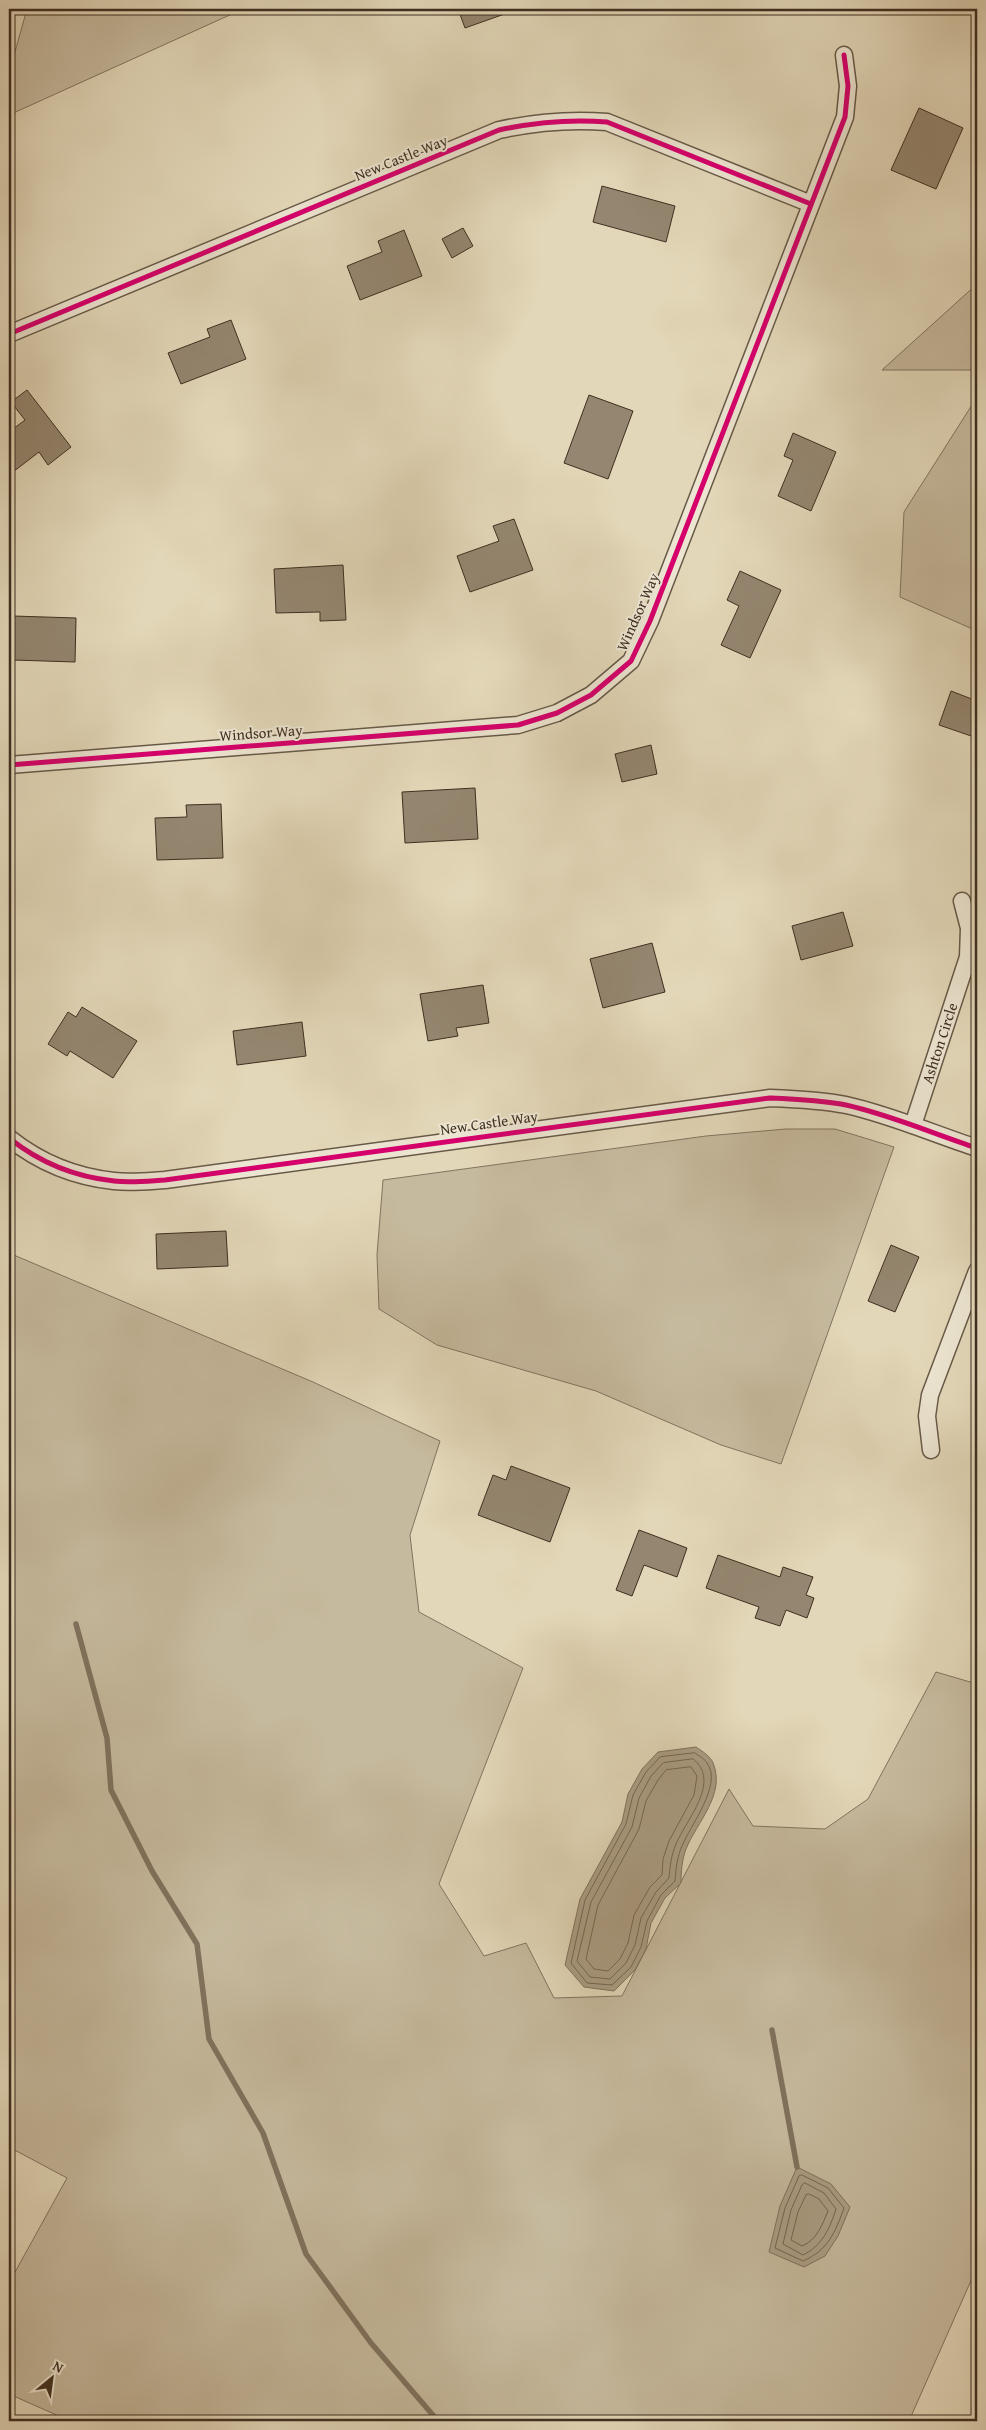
<svg xmlns="http://www.w3.org/2000/svg" width="986" height="2430" viewBox="0 0 986 2430" font-family="'Gentium Book Plus',serif">
  <rect width="100%" height="100%" fill="#e2d7b8"/>
  <filter id="stains"><feTurbulence type="fractalNoise" baseFrequency=".004" numOctaves="4"/><feColorMatrix values="0 0 0 0 .2 0 0 0 0 .09 0 0 0 0 .02 0 0 0 .5 -.17"/></filter>
  <radialGradient id="worn" r=".72"><stop offset=".6" stop-color="#630" stop-opacity="0"/><stop offset="1" stop-color="#630" stop-opacity=".3"/></radialGradient>
  <path fill="#c6ba9e" stroke="#827460" d="M27,9h216l-234,106v-42z
    M977,284v86h-95z
    M977,397v234l-77,-34 4,-85z
    M786,1129h49l59,18 -113,317 -60,-19 -125,-54 -159,-46 -58,-36 -2,-54 6,-75 323,-44z
    M9,1253l304,129 127,59 -30,94 9,77 104,56 -84,216 45,72 42,-13 28,55 68,-2 107,-207 24,37 72,3 43,-30 68,-127 41,12v583l-68,154h-839l-61,-27v-111l58,-105 -58,-31z"/>
  <path fill="#ab9e85" stroke="#80725d" d="M696,1747c6,4 15,10 17,16 13,31 -16,59 -27,86 -4,11 -5,22 -5,34l-16,15 -14,25 -5,26 -11,21 -21,21 -30,-4 -19,-22 15,-66 42,-77 6,-28 14,-25 16,-17z
    M797,2167l34,17 19,23 -12,29 -13,20 -21,11 -35,-15 11,-46z"/>
  <g fill="none" stroke-linecap="round" stroke-linejoin="round">
    <path stroke="#756653" stroke-width="1" d="M695,1753c4,3 10,6 12,10 16,21 -17,63 -25,83 -5,12 -6,22 -7,35l-14,14 -14,26 -6,26 -10,20 -19,18 -25,-2 -16,-20 14,-63 41,-76 7,-29 13,-23 14,-15z
      M693,1759c29,22 -7,61 -17,85 -5,12 -6,22 -7,34l-13,14 -15,26 -6,27 -9,18 -16,16 -20,-2 -13,-16 14,-59 41,-75 7,-29 12,-22 12,-13z
      M691,1767l6,9 -3,19 -25,46 -6,18 -1,16 -12,12 -16,28 -6,28 -8,16 -12,12 -14,-2 -8,-10 12,-54 41,-76 7,-28 12,-21 8,-10z
      M802,2175l26,13 16,20c-9,25 -16,42 -41,53l-28,-13 10,-40 14,-32z
      M805,2183l19,10 12,16c-6,19 -14,37 -33,46l-20,-11 8,-34 11,-25z
      M809,2194l10,5 9,12c-6,14 -11,29 -26,35l-11,-6 7,-28 8,-17z"/>
    <path stroke="#80725d" stroke-width="5.5" d="M76,1624l31,114 4,52 41,81 45,73 12,95 54,94 43,121 65,89 67,78
      M772,2030l25,137"/>
  </g>
  <path fill="#948670" stroke="#3f2f21" d="M458,9h54l1,2 -48,17z
    M919,108l44,20 -27,61 -45,-19z
    M602,186l73,20 -9,36 -73,-20z
    M463,228l10,18 -21,12 -10,-19z
    M404,230l18,46 -62,24 -13,-34 35,-14 -4,-11z
    M231,320l15,39 -65,25 -13,-31 42,-16 -3,-8z
    M27,390l44,57 -23,18 -9,-13 -30,23v-43l16,-12 -14,-18z
    M589,395l44,16 -25,68 -44,-16z
    M793,433l43,19 -25,59 -33,-15 15,-36 -9,-4z
    M514,519l19,51 -63,22 -13,-36 42,-15 -6,-15z
    M343,565l3,55 -26,1v-9l-44,1 -2,-44z
    M740,571l41,19 -31,68 -29,-13 18,-39 -12,-6z
    M13,616l63,2 -1,44 -62,-2z
    M951,691l26,10v37l-38,-13z
    M651,745l6,29 -35,8 -7,-28z
    M475,788l3,51 -73,4 -3,-51z
    M221,804l2,54 -66,2 -2,-42 32,-1 -1,-12z
    M843,912l10,34 -52,14 -9,-34z
    M652,943l13,49 -62,16 -13,-49z
    M483,985l6,38 -33,5 2,8 -30,5 -8,-47z
    M82,1007l55,34 -24,37 -43,-27 -3,5 -19,-12 20,-32 8,5z
    M302,1022l4,34 -69,9 -4,-34z
    M226,1231l2,35 -71,3 -1,-35z
    M891,1245l28,12 -24,55 -27,-11z
    M511,1466l59,22 -20,54 -72,-27 15,-40 13,5z
    M639,1530l48,18 -10,29 -33,-12 -12,31 -16,-6z
    M718,1555l62,22 3,-10 30,10 -7,18 8,3 -7,20 -21,-8 -6,16 -25,-8 4,-11 -53,-19z"/>
  <g fill="none" stroke-linecap="round" stroke-linejoin="round">
    <g stroke="#685947" stroke-width="19">
      <g id="street">
        <path d="M9,334l490,-204c37,-8 71,-11 108,-8l204,82"/>
        <path d="M9,765l509,-40 39,-12 34,-18 40,-34 19,-40 195,-504 3,-31 -4,-31"/>
        <path id="s1" d="M913,1125l55,-168 1,-29 -7,-27"/>
        <path d="M9,1138c30,24 67,39 105,43 17,2 34,0 51,-1l605,-82c26,1 51,2 76,7 45,10 88,29 131,43"/>
        <path d="M931,1450l-4,-34 3,-21 47,-124"/>
      </g>
    </g>
    <use href="#street" stroke="#ece5d1" stroke-width="16"/>
    <g stroke="#ece5d1" stroke-width="8">
      <path id="cycleway" d="M9,334l490,-204c37,-8 71,-11 108,-8l204,82
        M9,765l509,-40 39,-12 34,-18 40,-34 19,-40 195,-504 3,-31 -4,-31
        M9,1138c30,24 67,39 105,43 17,2 34,0 51,-1l605,-82c26,1 51,2 76,7 45,10 88,29 131,43"/>
    </g>
    <use href="#cycleway" stroke="#d6006c" stroke-width="5"/>
  </g>
  <g text-anchor="middle" stroke-width="4" stroke-linejoin="round" paint-order="stroke">
    <g font-size="15" fill="#3f2f21" stroke="#ece5d1">
      <text transform="translate(401 158) rotate(-22)" y="5">New Castle Way</text>
      <text transform="translate(638 612) rotate(-66)" y="5">Windsor Way</text>
      <text transform="translate(261 733) rotate(-4)" y="5">Windsor Way</text>
      <text dy="5" stroke="none"><textPath href="#s1" startOffset="86">Ashton Circle</textPath></text>
      <text transform="translate(489 1123) rotate(-8)" y="5">New Castle Way</text>
    </g>
  </g>
  <rect width="986" height="2430" fill="none" stroke="#e2d7b8" stroke-width="30"/>
  <rect x="10" y="10" width="966" height="2410" fill="none" stroke="#3f2f21" stroke-width="2.5"/>
  <rect x="15" y="15" width="956" height="2400" fill="none" stroke="#3f2f21"/>
  <g transform="translate(52 2378) rotate(29)" stroke="#ece5d1" stroke-width="4" paint-order="stroke">
  <path d="M0-4L9 19L0 12L-9 19Z" fill="#3f2f21"/>
  <text y="-8" font-size="14" font-weight="bold" text-anchor="middle" fill="#3f2f21">N</text>
  </g>
  <rect width="100%" height="100%" filter="url(#stains)"/>
  <rect width="100%" height="100%" fill="url(#worn)"/>
</svg>
